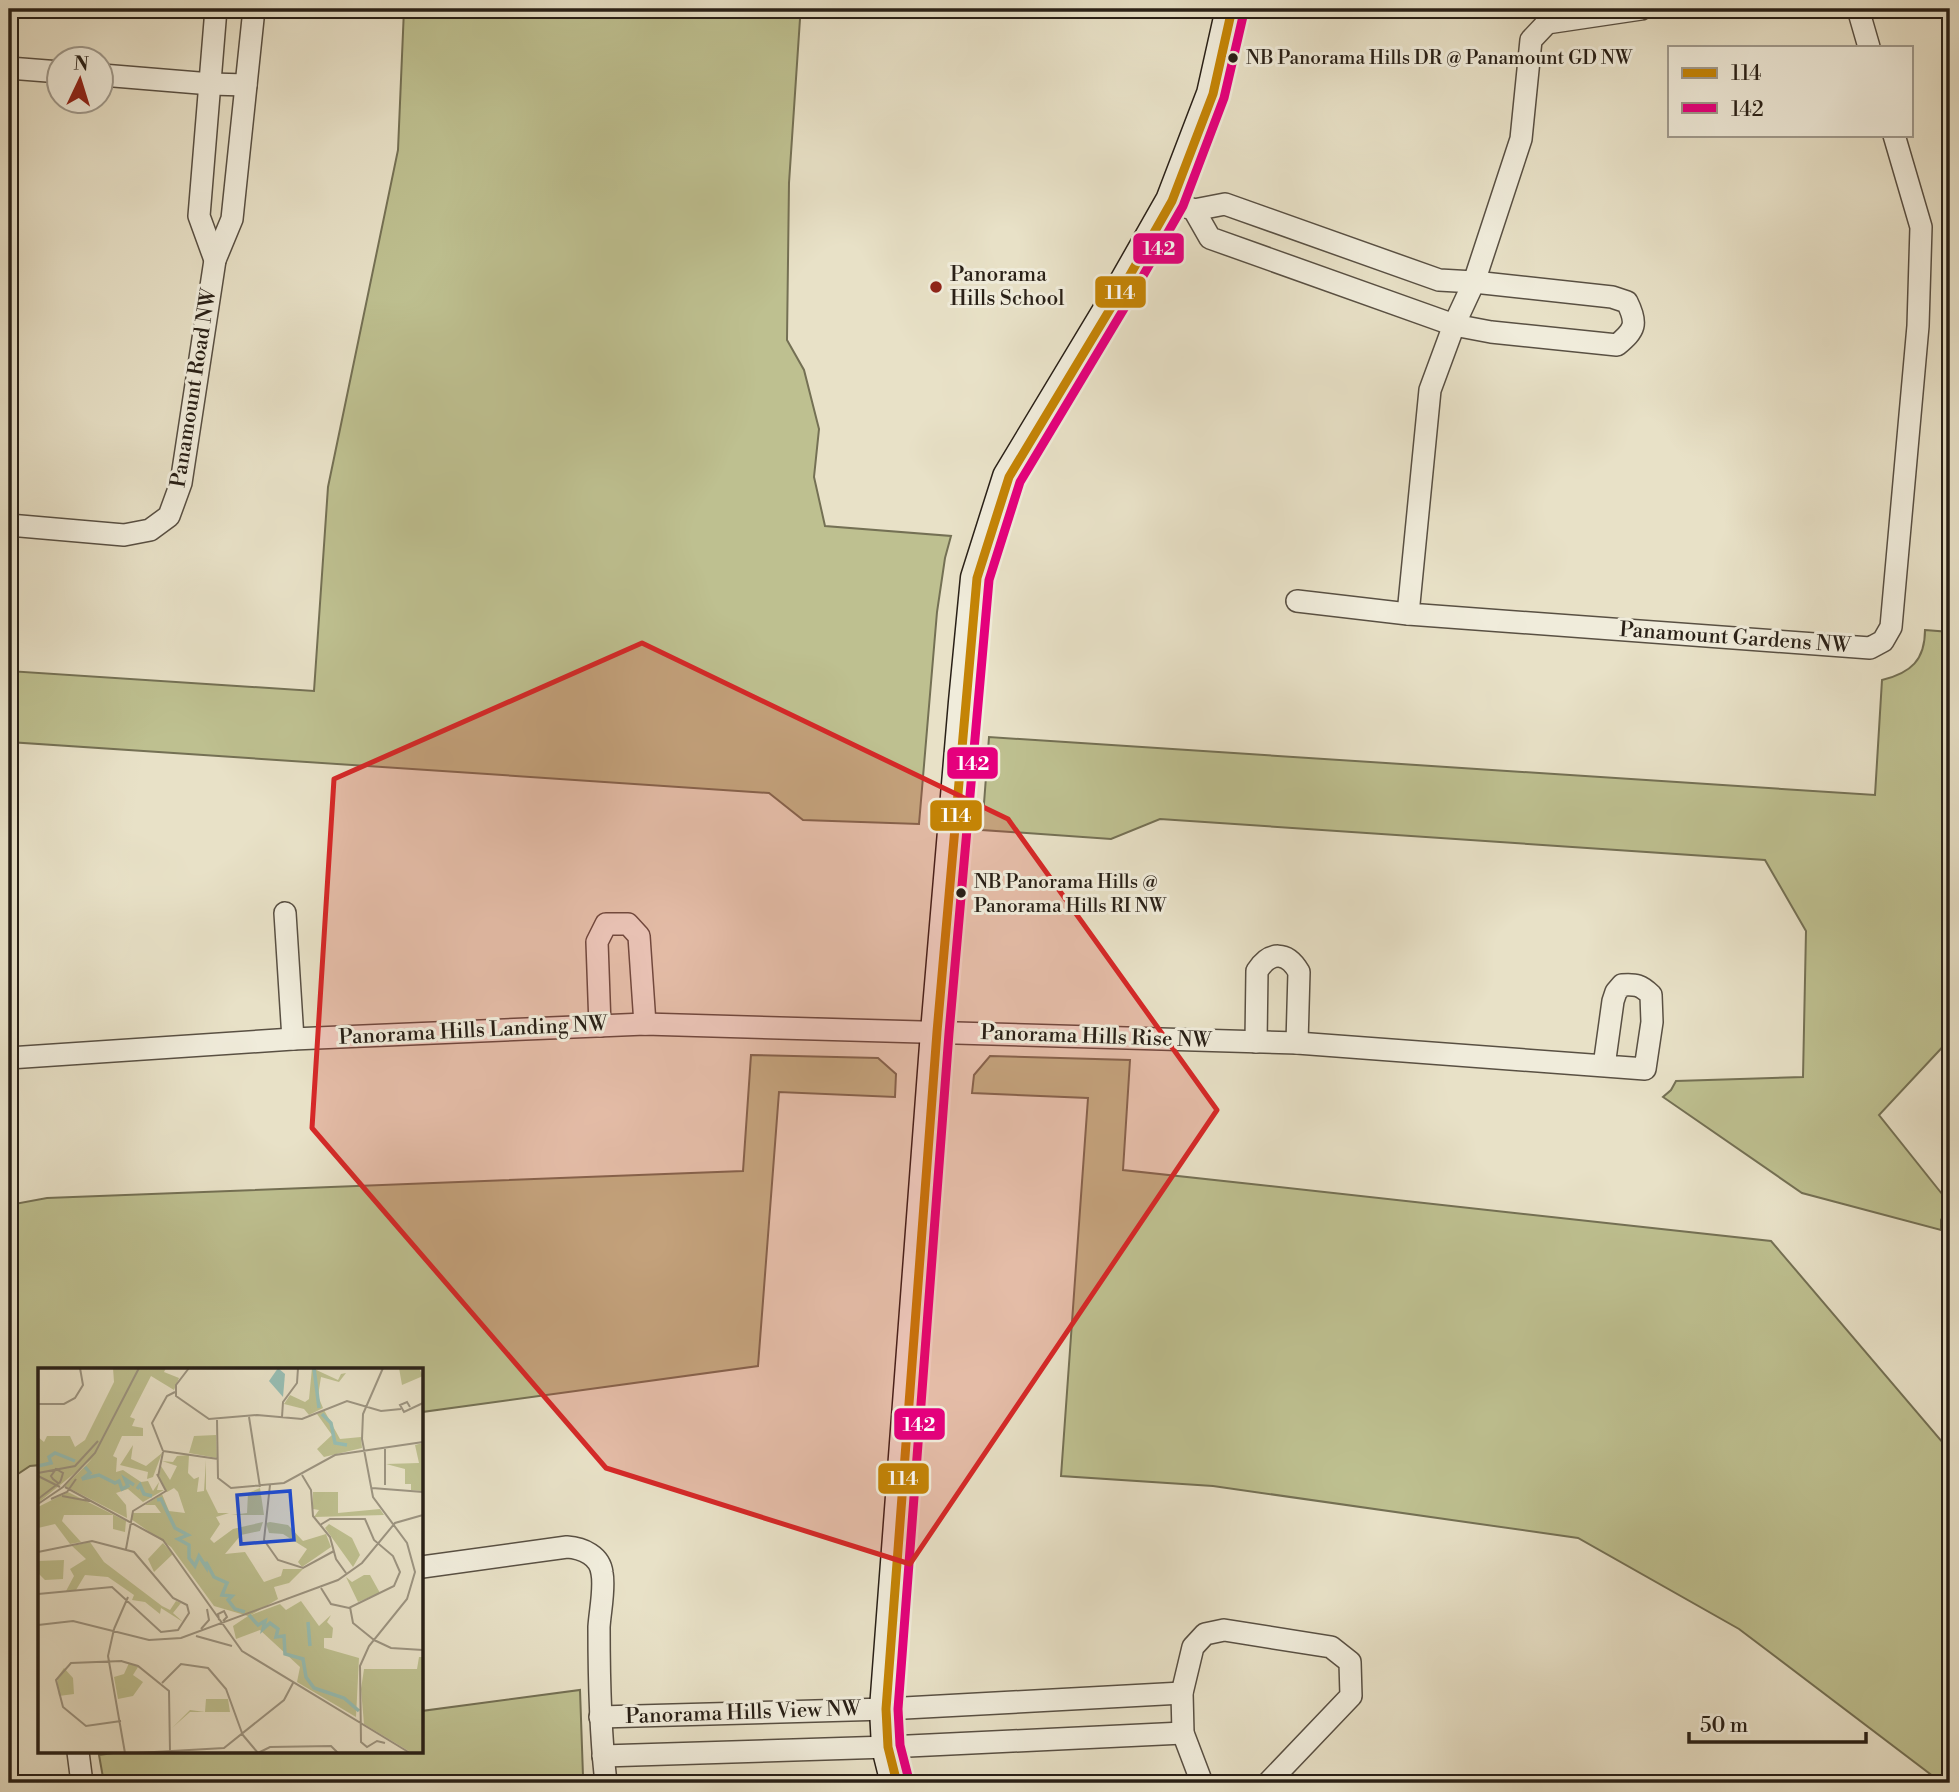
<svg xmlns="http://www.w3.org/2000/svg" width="1959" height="1792" font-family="'Libre Bodoni',serif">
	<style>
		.green { fill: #bec090; stroke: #747054; stroke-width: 2 }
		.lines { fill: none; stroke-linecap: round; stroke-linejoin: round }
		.street-casing { stroke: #595043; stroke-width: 24 }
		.secondary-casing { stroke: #292017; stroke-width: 35 }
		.street { stroke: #f0ecdb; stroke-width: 21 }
		.secondary { stroke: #f0ecdb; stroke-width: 32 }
		.bus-1-casing { stroke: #f0ecdb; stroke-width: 14 }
		.bus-2-casing { stroke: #f0ecdb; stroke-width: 14 }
		.bus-1 { stroke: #c48406; stroke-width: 9 }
		.bus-2 { stroke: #e5007d; stroke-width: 9 }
		.marked { fill: #d62828; fill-opacity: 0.2; stroke: #d62828; stroke-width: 5; stroke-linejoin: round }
		.bus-dot { fill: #292017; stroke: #f0ecdb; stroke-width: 2.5 }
		.poi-dot { fill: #8f2418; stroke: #f0ecdb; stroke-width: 2.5 }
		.labels { text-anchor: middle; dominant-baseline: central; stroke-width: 6; stroke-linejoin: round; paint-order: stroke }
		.bus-label { font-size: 19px; fill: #292017; stroke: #f0ecdb; text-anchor: start }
		.poi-label { font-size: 21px; fill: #292017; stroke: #f0ecdb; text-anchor: start }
		.street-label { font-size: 21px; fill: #292017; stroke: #f0ecdb }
		.inset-river { fill: none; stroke: #97beb4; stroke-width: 3.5 }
		.inset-road { fill: none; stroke: #9c9481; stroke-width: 2 }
		.view { fill: #1d4ed8; fill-opacity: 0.15; stroke: #1d4ed8; stroke-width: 3.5 }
		.inset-edge { fill: none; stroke: #292017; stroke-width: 3.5 }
		.line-badge { stroke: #f0ecdb; stroke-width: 2.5 }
		.badge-label { font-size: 19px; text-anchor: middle; font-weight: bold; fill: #fff }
	</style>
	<rect width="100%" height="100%" fill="#e8e1c7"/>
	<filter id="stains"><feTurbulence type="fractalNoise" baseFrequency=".00286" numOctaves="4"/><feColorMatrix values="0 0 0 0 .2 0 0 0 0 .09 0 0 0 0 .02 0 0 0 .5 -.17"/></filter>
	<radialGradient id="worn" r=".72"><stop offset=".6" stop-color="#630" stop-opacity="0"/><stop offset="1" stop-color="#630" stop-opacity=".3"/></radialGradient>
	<g class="green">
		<polygon points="404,9 803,9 800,19 789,183 787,340 804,370 819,429 814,477 825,526 951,536 945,558 937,612 919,824 803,820 769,793 9,742 9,671 314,691 328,487 398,150"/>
		<path d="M 1925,630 L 1950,632 L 1950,1039 L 1879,1115 L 1950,1204 L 1941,1220 L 1941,1230 L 1802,1193 L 1663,1097 L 1671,1090 L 1676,1081 L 1803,1077 L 1806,931 L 1765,860 L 1160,819 L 1111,839 L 982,830 L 989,737 L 1875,795 L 1882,680 C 1911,673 1925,660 1925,630 Z"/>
		<polygon points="751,1055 878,1058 896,1074 895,1097 779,1092 758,1366 422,1412 422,1370 40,1370 40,1465 30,1466 9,1480 9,1205 47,1198 743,1171"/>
		<polygon points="990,1056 1130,1060 1123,1170 1771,1241 1950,1451 1950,1783 1942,1783 1739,1629 1578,1538 1213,1486 1061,1476 1088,1098 972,1093 974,1075"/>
		<polygon points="580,1690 583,1776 552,1783 104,1783 99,1755 120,1752 422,1752 422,1711"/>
	</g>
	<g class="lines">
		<defs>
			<g id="street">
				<polyline points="1641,9 1547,23 1531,40 1521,139 1474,282 1454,325 1430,390 1408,614 1870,648 1883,641 1891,627 1918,326 1921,227 1894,135"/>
				<polyline points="1858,9 1869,47"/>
				<polyline points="9,68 60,72"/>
				<polyline points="102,75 211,84 246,85"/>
				<path d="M 1172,201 L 1194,210 L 1225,204 L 1439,280 L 1474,282 L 1612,297 L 1627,302 C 1638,324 1635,330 1617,345 L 1491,332 L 1454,325 L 1210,238 L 1194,210"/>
				<polyline points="215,260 199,216 216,9"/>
				<polyline points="9,525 124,535 150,530 169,516 181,483 215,260 232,219 254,9"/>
				<polyline points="1297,601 1408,614"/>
				<polyline points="285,913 293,1039"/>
				<polyline points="600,1026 597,942 606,924 628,924 639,936 645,1024"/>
				<path d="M 1256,1042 L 1257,971 C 1270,951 1287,951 1299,972 L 1297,1043"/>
				<path d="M 9,1058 L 293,1039 L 645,1024 L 1297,1043 L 1645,1069 L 1652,1022 L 1651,995 C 1641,985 1636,984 1622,985 L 1616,992 L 1613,1001 L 1604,1066"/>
				<path d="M 422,1567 L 567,1547 C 583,1548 600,1556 602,1573 C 605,1588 600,1611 599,1627 C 599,1680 600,1731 606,1783"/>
				<polyline points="600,1717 886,1709 1182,1693"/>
				<polyline points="78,1752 82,1783"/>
				<polyline points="603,1756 888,1747 1183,1733"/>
				<polyline points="1202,1783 1183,1733 1182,1693 1193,1647 1205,1634 1224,1630 1331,1647 1350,1662 1351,1696 1268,1783"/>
			</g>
			<polyline id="secondary" points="897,1783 888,1747 886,1709 937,1032 965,702 977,578 1009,477 1118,296 1172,201 1213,94 1232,9"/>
		</defs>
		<use href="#street" class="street-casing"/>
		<use href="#secondary" class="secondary-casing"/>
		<use href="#street" class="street"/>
		<use href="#secondary" class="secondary"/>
		<defs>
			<polyline id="bus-1" points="897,1783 888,1747 886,1709 937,1032 977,578 1009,477 1118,296 1172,201 1213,94 1232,9"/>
			<polyline id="bus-2" points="909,1780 900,1745 898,1709 949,1033 989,580 1020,482 1128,302 1183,206 1224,98 1244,12"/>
		</defs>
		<use href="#bus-1" class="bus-1-casing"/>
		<use href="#bus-2" class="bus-2-casing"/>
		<use href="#bus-1" class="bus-1"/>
		<use href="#bus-2" class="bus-2"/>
	</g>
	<path class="marked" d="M 642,643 L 1008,819 L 1217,1110 L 910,1564 L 606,1468 L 312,1128 L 334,779 Z"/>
	<g class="bus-dot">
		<circle cx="1233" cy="58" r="6"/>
		<circle cx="961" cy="893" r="6"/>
	</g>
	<circle class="poi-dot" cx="936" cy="287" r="7"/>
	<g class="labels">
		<g class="bus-label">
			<text x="1246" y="58">NB Panorama Hills DR @ Panamount GD NW</text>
			<text x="974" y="882">NB Panorama Hills @<tspan x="974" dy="24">Panorama Hills RI NW</tspan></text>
		</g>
		<g class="poi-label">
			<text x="950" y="275">Panorama<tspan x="950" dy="24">Hills School</tspan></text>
		</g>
		<g class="street-label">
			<text transform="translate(194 388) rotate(-81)">Panamount Road NW</text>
			<text transform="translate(1735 638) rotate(4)">Panamount Gardens NW</text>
			<text transform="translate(473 1031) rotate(-3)">Panorama Hills Landing NW</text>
			<text transform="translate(1096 1037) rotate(2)">Panorama Hills Rise NW</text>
			<text transform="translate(743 1713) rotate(-2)">Panorama Hills View NW</text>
		</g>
	</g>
	<g transform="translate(38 1368)">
		<rect width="385" height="385" fill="#e8e1c7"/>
		<path d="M 75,0 L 128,0 L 126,4 L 141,10 L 136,22 L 113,8 L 92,49 L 97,51 L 94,58 L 105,60 L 105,68 L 84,68 L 75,88 L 79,90 L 78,104 L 85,102 L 103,114 L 110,113 L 115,123 L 121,114 L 119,122 L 126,122 L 105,134 L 90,121 L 78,125 L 88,137 L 89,150 L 27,118 L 54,91 L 0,135 L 0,69 L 6,74 L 9,68 L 32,68 L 37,79 L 47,72 L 76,14 ZM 274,0 L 300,12 L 303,6 L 308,5 L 301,14 L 283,9 L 280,28 L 285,40 L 271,47 L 266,41 L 246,36 L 252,27 L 267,34 L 271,31 ZM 361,0 L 381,0 L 385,8 L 364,17 ZM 286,42 L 302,71 L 323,69 L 324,80 L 286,89 L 279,81 L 294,67 L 279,46 ZM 178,67 L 179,90 L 151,85 L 156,68 ZM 385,75 L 385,123 L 373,122 L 373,116 L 367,116 L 367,101 L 348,96 L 381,95 L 377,77 ZM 95,77 L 93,91 L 108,98 L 124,85 L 115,109 L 109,111 L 110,104 L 82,97 ZM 151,87 L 150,105 L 156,111 L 161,109 L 159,124 L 166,123 L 168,92 L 168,121 L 180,145 L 191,145 L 178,149 L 182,156 L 172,171 L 176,175 L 195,161 L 225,154 L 222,163 L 203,167 L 187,186 L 207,184 L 226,214 L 243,208 L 245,201 L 265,201 L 251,215 L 236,219 L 240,231 L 213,247 L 242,236 L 248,242 L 263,233 L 281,258 L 293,247 L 289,254 L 295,260 L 294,270 L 286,270 L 286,280 L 321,290 L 318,349 L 259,314 L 262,299 L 222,262 L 198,271 L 195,258 L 210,248 L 176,238 L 133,179 L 93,151 L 94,145 L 123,145 L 117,137 L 107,137 L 124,126 L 131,143 L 147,145 L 140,124 L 136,120 L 129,124 L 121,109 L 123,98 L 132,112 L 139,98 L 124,93 L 135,94 L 139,88 ZM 222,120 L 226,147 L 193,147 L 209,145 L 210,125 ZM 30,124 L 88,153 L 87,164 L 75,161 L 75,147 L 26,147 L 24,153 L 43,174 L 32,176 L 17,156 L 0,160 L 0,139 ZM 275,124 L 300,124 L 300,145 L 342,141 L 346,147 L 276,149 L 281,142 L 275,141 ZM 232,154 L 250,157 L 265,173 L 288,166 L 293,179 L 264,199 L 260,194 L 269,181 L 245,166 L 231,165 L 228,155 ZM 291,156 L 314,170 L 322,187 L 315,199 L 287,160 ZM 52,174 L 66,194 L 124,238 L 132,242 L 138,233 L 143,235 L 135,245 L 145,254 L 123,240 L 122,246 L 107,234 L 94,232 L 96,227 L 70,209 L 47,207 L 38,222 L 28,223 L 36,208 L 32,201 L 48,191 L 34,178 ZM 125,175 L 135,186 L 116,204 L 110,191 ZM 26,192 L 25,211 L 7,212 L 0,205 L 0,193 ZM 326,207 L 332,207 L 342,225 L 320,234 L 308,209 L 314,214 ZM 381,289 L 385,289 L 385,385 L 374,385 L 326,356 L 323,321 L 326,301 L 379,301 ZM 91,295 L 100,299 L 95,307 L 105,314 L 95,328 L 80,331 L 76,309 L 86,306 ZM 26,300 L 35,310 L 36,326 L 21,328 L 19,310 ZM 168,331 L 190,331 L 192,344 L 152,344 L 134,360 L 152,342 L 167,344 Z" fill="#bec090"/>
		<path d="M 240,0 L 247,6 L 245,29 L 231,13 Z" fill="#97beb4"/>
		<path class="inset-river" d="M 276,0 L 281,40M 284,46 L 293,55 L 297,75 L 309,77M 0,98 L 13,95 L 11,89 L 17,85 L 37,93M 47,99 L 52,105 L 44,111 L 61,107 L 77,115 L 81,113 L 84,121 L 90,118 L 87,111 L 96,117M 99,121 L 102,117 L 106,126 L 114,128M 119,132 L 123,131 L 137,160 L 150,167 L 140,171 L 151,177 L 151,190 L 157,198 L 161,188 L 168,199 L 168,194 L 176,209 L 189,215 L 184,227 L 194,228 L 190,232 L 197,241 L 207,244M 211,247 L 220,257 L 227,253 L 225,261 L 232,255 L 240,261 L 238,269 L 246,268 L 247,286 L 265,291 L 268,309 L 276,320 L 306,330 L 321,343M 270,254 L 272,278"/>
		<path class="inset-road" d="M 151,0 L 138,17 L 138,28 L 171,51 L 219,47 L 264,51 L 309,33 L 343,43 L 363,41M 345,0 L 325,46 L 324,71 L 335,129 L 369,175 L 377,204 L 369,231 L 331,278 L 322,298 L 323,374 L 329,379 L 339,373 L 347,375M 0,36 L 26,36 L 37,30 L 45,17 L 42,0M 372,39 L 369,34 L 362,37 L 366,44 L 385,35M 211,49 L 222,119M 244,49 L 245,34 L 259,15 L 260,0M 179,52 L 180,110 L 193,120 L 246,115 L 297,87 L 385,74M 347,79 L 347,117M 125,83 L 114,55 L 129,28 L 137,24M 125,83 L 180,91M 0,105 L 37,98 L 60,73M 264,107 L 273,122 L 275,148 L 292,169 L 298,191 L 308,205M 0,108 L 22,119M 120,109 L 125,84M 232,117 L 226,172 L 240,192 L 265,200 L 296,183M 27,119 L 125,172 L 204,283 L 372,385M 334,120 L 385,124M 24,128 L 51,133M 0,131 L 17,118 L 22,114 L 23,112 L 25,105 L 18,101 L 13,108 L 15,111 L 20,115 L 21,116M 13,131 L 29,124 L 38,111M 0,136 L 25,119 L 57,85 L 101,0M 282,157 L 292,151 L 327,151 L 336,172 L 355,188 L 362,204 L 356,218 L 311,240 L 293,236 L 283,220M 88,181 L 95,143 L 128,123 L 119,106M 0,184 L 54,173 L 96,184 L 135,230 L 149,237 L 151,245 L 140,262 L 123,264 L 74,219 L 0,226M 312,239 L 315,255 L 336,272M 181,252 L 180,246 L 186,243 L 189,249 L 185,253M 0,257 L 35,253 L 111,272 L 143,270 L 300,212 L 324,195 L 357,155 L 385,147M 76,261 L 90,229M 76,261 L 70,288 L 87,385M 163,261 L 171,252 L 169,241M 158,268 L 194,278M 336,272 L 353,280 L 385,282M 83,293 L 100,298 L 131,323 L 132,383M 124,315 L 143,296 L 170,300 L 188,321 L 204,365M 83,353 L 48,358 L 25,339 L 18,312 L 33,295 L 84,293M 204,366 L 220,385M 99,385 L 186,380 L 246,332 L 255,315M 220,385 L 232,379 L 293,378 L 300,385"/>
		<path class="view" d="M 252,123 L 256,172 L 203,176 L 199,127 Z"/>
		<rect width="385" height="385" class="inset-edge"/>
	</g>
	<g class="line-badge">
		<rect x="1132" y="232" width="53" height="33" rx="7" fill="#e5007d"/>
		<rect x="1094" y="275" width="53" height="34" rx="7" fill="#c48406"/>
		<rect x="946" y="746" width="53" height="34" rx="7" fill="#e5007d"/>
		<rect x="929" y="799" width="54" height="33" rx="7" fill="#c48406"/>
		<rect x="893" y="1407" width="53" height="34" rx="7" fill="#e5007d"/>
		<rect x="877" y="1462" width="53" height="33" rx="7" fill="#c48406"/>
	</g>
	<g class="badge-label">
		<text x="1159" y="255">142</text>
		<text x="1120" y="299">114</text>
		<text x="973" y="770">142</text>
		<text x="956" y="822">114</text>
		<text x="919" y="1431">142</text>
		<text x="903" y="1485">114</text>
	</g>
	<rect width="1959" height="1792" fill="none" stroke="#e8e1c7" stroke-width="35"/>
	<rect x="10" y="10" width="1938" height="1771" fill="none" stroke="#292017" stroke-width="3.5"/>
	<rect x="18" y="18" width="1924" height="1757" fill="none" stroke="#292017" stroke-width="2"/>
	<rect x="1668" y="46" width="245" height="91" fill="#f0ecdb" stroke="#a09a8d" stroke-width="2"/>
	<rect x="1682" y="68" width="35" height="10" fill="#c48406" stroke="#a09a8d" stroke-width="2"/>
	<text x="1731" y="80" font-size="21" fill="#292017">114</text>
	<rect x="1682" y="103" width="35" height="10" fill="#e5007d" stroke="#a09a8d" stroke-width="2"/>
	<text x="1731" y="116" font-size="21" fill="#292017">142</text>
	<g transform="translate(80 80) rotate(4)"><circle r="33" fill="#f0ecdb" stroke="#a09a8d" stroke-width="2"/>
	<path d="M0-5L12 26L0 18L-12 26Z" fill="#8f2418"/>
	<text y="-10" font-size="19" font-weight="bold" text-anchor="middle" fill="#292017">N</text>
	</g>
	<path d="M1689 1732v10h177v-10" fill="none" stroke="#292017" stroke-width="3.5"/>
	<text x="1700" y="1732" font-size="21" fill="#292017" stroke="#f0ecdb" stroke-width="5" paint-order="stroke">50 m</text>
	<rect width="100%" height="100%" filter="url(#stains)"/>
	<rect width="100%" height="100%" fill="url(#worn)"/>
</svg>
